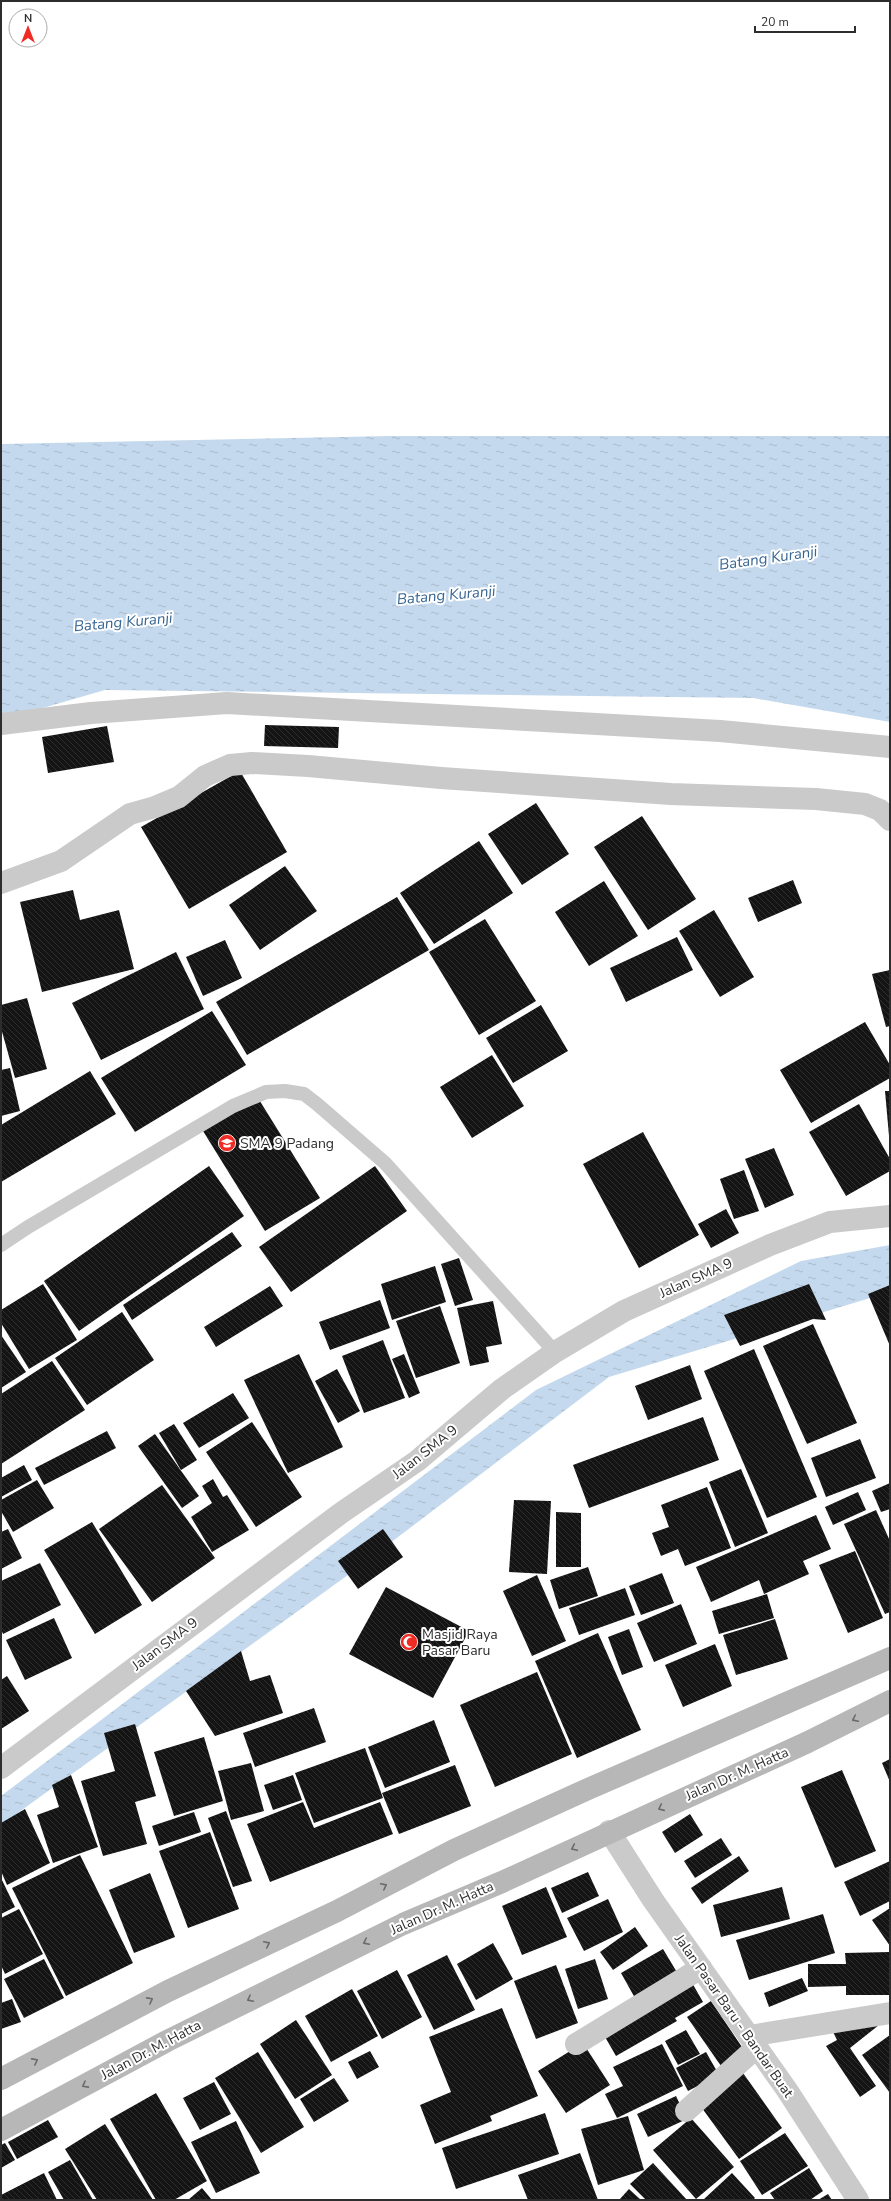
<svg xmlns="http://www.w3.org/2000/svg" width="891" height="2201" font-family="'Nunito Sans',sans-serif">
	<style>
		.water { fill: url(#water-ripples) }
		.building { fill: url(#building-back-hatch) }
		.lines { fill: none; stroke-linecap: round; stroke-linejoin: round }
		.service { stroke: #cacaca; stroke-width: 14 }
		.minor { stroke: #cacaca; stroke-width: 22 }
		.tertiary { stroke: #cacaca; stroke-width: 22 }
		.secondary { stroke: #b7b7b7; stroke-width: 22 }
		.oneway { stroke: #6b6b6b }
		.labels { text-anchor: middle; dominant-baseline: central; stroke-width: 4; stroke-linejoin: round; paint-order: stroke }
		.poi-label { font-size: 14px; fill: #2d2d2d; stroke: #fff; text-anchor: start }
		.street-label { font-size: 14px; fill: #2d2d2d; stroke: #fff }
		.water-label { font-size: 15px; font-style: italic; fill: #366694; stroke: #fff }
	</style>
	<defs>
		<pattern id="water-ripples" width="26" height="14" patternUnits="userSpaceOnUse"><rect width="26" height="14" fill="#c4d9ed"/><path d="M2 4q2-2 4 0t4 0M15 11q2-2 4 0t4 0" fill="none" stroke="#a9bbcc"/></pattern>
		<pattern id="building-back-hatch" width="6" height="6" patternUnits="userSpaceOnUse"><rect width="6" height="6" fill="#141414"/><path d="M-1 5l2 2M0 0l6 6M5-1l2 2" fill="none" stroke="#2e2e2e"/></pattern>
	</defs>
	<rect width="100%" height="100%" fill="#fff"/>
	<g class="water">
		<polygon points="390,436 890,436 890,722 753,698 105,690 1,720 1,444"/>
		<polygon points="890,1245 890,1292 609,1377 348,1575 1,1825 1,1796 536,1390 801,1261"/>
	</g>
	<g class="building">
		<polygon points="265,725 339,727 338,748 264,746"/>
		<polygon points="107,726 114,762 48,773 42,737"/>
		<polygon points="240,771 287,852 189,909 141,827"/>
		<polygon points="536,803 569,854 522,885 488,834"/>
		<polygon points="642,816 696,899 648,930 594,847"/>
		<polygon points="479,841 513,893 434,944 400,893"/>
		<polygon points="285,866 317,911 260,950 229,905"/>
		<polygon points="793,880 802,903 758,922 748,898"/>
		<polygon points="604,881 638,936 589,966 555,912"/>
		<polygon points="73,890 80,920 119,910 134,969 42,992 20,902"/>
		<polygon points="397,897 429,950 247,1055 216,1002"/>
		<polygon points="714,910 754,977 720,997 679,931"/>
		<polygon points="485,919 536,1001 479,1035 429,952"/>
		<polygon points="677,937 693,970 626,1002 610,968"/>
		<polygon points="225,940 242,978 203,996 186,957"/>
		<polygon points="176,952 204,1009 101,1060 72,1003"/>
		<polygon points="890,970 890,1026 886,1027 872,974"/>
		<polygon points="27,998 47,1069 15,1078 1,1028 1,1005"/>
		<polygon points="541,1005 568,1051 513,1083 486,1038"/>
		<polygon points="212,1011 246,1065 135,1132 101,1078"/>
		<polygon points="865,1022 890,1065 890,1078 811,1123 780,1070"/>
		<polygon points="492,1055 524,1106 472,1138 440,1087"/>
		<polygon points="10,1068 20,1111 1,1116 1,1070"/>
		<polygon points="90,1071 116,1114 1,1182 1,1125"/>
		<polygon points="885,1091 890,1091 890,1136 889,1136"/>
		<polygon points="258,1098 320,1198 265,1231 203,1131"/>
		<polygon points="859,1104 890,1159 890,1171 846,1196 809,1132"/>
		<polygon points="643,1132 699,1235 639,1268 583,1164"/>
		<polygon points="774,1148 794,1195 765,1208 745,1159"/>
		<polygon points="209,1166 244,1216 79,1331 44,1281"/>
		<polygon points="375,1166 407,1211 291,1292 259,1247"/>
		<polygon points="744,1170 759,1211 734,1219 720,1179"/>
		<polygon points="726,1209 739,1233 711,1248 698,1224"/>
		<polygon points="232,1232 242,1246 132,1320 123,1305"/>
		<polygon points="459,1258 473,1300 455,1306 441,1264"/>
		<polygon points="435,1266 446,1302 392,1320 381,1284"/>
		<polygon points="43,1284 77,1340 29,1369 1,1323 1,1310"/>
		<polygon points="809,1284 826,1320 813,1319 740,1346 724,1315"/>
		<polygon points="890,1285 890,1346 868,1294"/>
		<polygon points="270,1286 283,1306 216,1347 204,1327"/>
		<polygon points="380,1300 390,1328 330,1350 319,1322"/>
		<polygon points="493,1301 502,1344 486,1347 489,1362 470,1366 457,1308"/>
		<polygon points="440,1306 460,1363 416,1378 396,1321"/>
		<polygon points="122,1312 154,1360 87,1405 55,1358"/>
		<polygon points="813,1324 857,1423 807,1444 763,1346"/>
		<polygon points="1,1335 26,1372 1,1388"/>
		<polygon points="383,1340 405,1398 364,1413 342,1356"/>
		<polygon points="754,1349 817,1497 767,1518 704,1371"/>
		<polygon points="299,1354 343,1447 288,1473 244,1380"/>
		<polygon points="404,1354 420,1393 409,1398 392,1359"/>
		<polygon points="52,1361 85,1410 1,1464 1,1394"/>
		<polygon points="690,1365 702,1399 648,1420 635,1386"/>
		<polygon points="337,1369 360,1411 338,1423 315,1381"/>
		<polygon points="233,1393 249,1418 199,1448 183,1423"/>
		<polygon points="703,1417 719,1460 589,1508 573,1465"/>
		<polygon points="252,1422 302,1497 256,1527 206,1452"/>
		<polygon points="174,1424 197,1460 181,1470 159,1433"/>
		<polygon points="107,1431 116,1448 44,1485 35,1468"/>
		<polygon points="155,1434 199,1496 182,1508 138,1446"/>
		<polygon points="860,1439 876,1478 826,1497 811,1458"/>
		<polygon points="24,1465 32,1480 1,1497 1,1478"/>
		<polygon points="741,1469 768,1533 735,1547 709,1482"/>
		<polygon points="213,1479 223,1497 227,1495 249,1530 212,1552 191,1517 212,1503 202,1486"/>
		<polygon points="37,1480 54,1508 13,1532 1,1511 1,1500"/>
		<polygon points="890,1483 890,1509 881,1512 872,1491"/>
		<polygon points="162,1485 215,1558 152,1602 99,1529"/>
		<polygon points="707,1487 731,1548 685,1566 678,1549 661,1556 652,1533 669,1527 661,1505"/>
		<polygon points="858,1492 866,1510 833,1525 825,1507"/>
		<polygon points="514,1500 551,1501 547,1574 509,1572"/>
		<polygon points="876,1510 890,1541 890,1612 885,1614 844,1524"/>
		<polygon points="556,1512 581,1513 581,1567 556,1567"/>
		<polygon points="816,1515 831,1549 803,1561 809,1574 764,1594 759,1580 711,1602 696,1567"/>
		<polygon points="92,1522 142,1605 95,1634 44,1550"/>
		<polygon points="8,1529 22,1558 1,1569 1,1532"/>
		<polygon points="383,1529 403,1557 358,1589 338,1561"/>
		<polygon points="855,1551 883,1618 848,1633 819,1565"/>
		<polygon points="40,1563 61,1605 3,1634 1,1629 1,1581"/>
		<polygon points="588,1567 598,1596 559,1609 550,1580"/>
		<polygon points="662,1573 674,1603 641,1615 629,1586"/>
		<polygon points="537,1575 566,1641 532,1656 503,1591"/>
		<polygon points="386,1587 469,1631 433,1698 349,1654"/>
		<polygon points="625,1588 635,1615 579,1635 569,1608"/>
		<polygon points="767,1594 774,1618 719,1634 712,1611"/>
		<polygon points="681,1604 697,1644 654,1662 637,1623"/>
		<polygon points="54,1618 72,1658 25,1680 6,1640"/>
		<polygon points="775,1619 788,1659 736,1675 723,1635"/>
		<polygon points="629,1629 643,1667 622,1675 608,1637"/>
		<polygon points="598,1633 641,1730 577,1758 535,1661"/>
		<polygon points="715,1644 732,1686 683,1707 665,1665"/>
		<polygon points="241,1651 250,1681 270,1675 283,1713 215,1736 186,1691"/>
		<polygon points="537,1672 572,1754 495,1787 460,1705"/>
		<polygon points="7,1676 29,1711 1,1729 1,1680"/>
		<polygon points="314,1708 326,1742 255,1767 243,1733"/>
		<polygon points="434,1720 450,1762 385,1788 368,1747"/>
		<polygon points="135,1724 156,1796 135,1802 147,1844 103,1856 81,1781 115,1771 104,1733"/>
		<polygon points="204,1737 223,1801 174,1816 154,1752"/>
		<polygon points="365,1748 383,1798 314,1823 295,1773"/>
		<polygon points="890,1759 890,1782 882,1763"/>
		<polygon points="251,1763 264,1811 231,1820 218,1771"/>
		<polygon points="455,1765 471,1806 399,1834 382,1793"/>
		<polygon points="842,1770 876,1851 835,1868 801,1787"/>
		<polygon points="71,1775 98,1847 53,1863 37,1815 59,1807 52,1785"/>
		<polygon points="293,1775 302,1800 273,1810 264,1785"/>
		<polygon points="303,1802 314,1828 380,1802 393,1834 270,1882 247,1824"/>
		<polygon points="25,1809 50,1863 7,1885 1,1871 1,1823"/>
		<polygon points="226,1811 252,1881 233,1887 208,1818"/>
		<polygon points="194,1812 201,1832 159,1846 152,1826"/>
		<polygon points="690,1814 703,1835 675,1853 662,1832"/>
		<polygon points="210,1832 239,1909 188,1928 159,1851"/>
		<polygon points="721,1838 732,1855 695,1878 684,1861"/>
		<polygon points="80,1855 133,1963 66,1996 12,1888"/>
		<polygon points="739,1856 749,1871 702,1904 691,1888"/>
		<polygon points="890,1861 890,1901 860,1916 844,1882"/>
		<polygon points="588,1872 599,1896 562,1913 551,1888"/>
		<polygon points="150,1873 175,1937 134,1953 109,1890"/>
		<polygon points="1,1878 15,1907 1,1914"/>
		<polygon points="546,1887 567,1937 522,1955 502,1906"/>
		<polygon points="782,1887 790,1919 721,1937 713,1905"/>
		<polygon points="608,1899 623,1932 584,1951 567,1918"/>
		<polygon points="890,1908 890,1946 872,1920"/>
		<polygon points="19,1909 43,1954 5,1974 1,1965 1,1918"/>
		<polygon points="823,1914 835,1953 749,1980 736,1940"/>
		<polygon points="635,1927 648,1946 613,1970 600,1952"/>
		<polygon points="493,1943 513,1979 476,2000 457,1964"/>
		<polygon points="663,1949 678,1974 635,1998 621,1973"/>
		<polygon points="890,1952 890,1995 846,1995 846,1986 808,1987 808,1964 846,1964 845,1953"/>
		<polygon points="447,1955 475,2010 434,2030 407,1975"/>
		<polygon points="44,1959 64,1998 24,2018 4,1979"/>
		<polygon points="595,1959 608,1999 578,2009 565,1969"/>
		<polygon points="556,1965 578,2023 536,2039 514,1981"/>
		<polygon points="397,1970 422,2017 382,2039 357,1991"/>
		<polygon points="802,1978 808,1991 769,2007 764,1993"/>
		<polygon points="691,1981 703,2002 675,2018 677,2021 616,2056 601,2030"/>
		<polygon points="352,1989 378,2036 331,2062 305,2016"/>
		<polygon points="12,1999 21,2022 1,2029 1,2003"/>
		<polygon points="711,2001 744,2050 721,2066 687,2017"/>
		<polygon points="502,2008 538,2096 490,2116 492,2121 435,2144 420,2105 451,2092 429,2037"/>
		<polygon points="296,2020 332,2075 295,2099 260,2044"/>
		<polygon points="879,2025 850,2048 876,2086 860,2097 826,2046 837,2040 832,2030"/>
		<polygon points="686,2030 700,2054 678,2065 665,2041"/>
		<polygon points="890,2035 890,2093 862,2055"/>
		<polygon points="583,2043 610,2085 566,2113 538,2071"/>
		<polygon points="662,2044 683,2086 617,2118 605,2094 623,2086 613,2067"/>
		<polygon points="370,2051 379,2067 357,2079 348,2062"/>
		<polygon points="258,2052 304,2127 261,2153 215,2078"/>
		<polygon points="706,2052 719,2075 688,2091 676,2068"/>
		<polygon points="743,2073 782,2128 739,2159 699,2104"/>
		<polygon points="334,2078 349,2101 314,2122 300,2099"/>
		<polygon points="214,2082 231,2114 200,2130 183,2098"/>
		<polygon points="156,2093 207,2181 174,2200 156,2200 110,2119"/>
		<polygon points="676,2096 687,2119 648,2137 637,2114"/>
		<polygon points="545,2113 559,2154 456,2189 442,2148"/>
		<polygon points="628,2116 644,2170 598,2185 581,2129"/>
		<polygon points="691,2118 734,2167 696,2199 653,2150"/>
		<polygon points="48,2120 58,2137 17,2159 8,2142"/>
		<polygon points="236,2121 260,2173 216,2193 191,2142"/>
		<polygon points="105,2124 153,2200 97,2200 65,2149"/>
		<polygon points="785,2133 808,2166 762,2195 740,2161"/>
		<polygon points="5,2143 15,2160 1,2168 1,2145"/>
		<polygon points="580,2153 598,2200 528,2200 518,2175"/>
		<polygon points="70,2160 93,2200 64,2200 48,2172"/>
		<polygon points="653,2163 687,2200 646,2200 630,2184"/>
		<polygon points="809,2168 823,2191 810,2200 775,2200 770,2193"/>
		<polygon points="44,2173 57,2200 1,2200 1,2195"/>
		<polygon points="732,2173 755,2198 753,2200 703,2200"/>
		<polygon points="202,2188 212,2200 188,2200"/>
		<polygon points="629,2189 641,2200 619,2200"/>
		<polygon points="828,2194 832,2200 818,2200"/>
	</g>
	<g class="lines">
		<polyline class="service" points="1,1245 28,1227 233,1106 266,1092 285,1091 304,1094 317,1104 385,1163 555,1352"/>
		<g class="minor">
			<polyline points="1,724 91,713 227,703 720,731 890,747"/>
			<polyline points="1,883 61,861 130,814 155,807 179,797 205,776 230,765 252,763 308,766 441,778 671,794 816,799 865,804 880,810 890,820"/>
			<polyline points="749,2036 890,2013"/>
			<polyline points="576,2044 701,1968"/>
			<polyline points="686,2111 757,2047"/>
		</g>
		<g class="tertiary">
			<polyline points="1,1768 341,1513 417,1461 502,1389 555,1352 624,1311 770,1245 830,1222 890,1216"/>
			<polyline points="609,1831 653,1900 787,2090 858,2200"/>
		</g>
		<g class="secondary">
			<polyline points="1,2079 168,1991 337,1911 454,1850 588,1789 890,1658"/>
			<polyline points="1,2130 167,2041 403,1924 502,1882 808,1742 890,1701"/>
		</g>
	</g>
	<defs><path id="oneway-chevron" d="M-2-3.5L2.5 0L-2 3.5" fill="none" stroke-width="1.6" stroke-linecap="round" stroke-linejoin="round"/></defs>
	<g class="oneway">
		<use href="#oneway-chevron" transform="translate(855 1719) rotate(154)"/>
		<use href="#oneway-chevron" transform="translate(661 1808) rotate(156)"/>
		<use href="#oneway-chevron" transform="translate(574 1848) rotate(155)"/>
		<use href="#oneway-chevron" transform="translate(384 1886) rotate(-27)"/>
		<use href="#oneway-chevron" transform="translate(366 1942) rotate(154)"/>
		<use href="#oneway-chevron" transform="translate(267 1944) rotate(-26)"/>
		<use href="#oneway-chevron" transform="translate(250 1999) rotate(153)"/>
		<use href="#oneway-chevron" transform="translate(150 2000) rotate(-28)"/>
		<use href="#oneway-chevron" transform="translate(35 2061) rotate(-28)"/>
		<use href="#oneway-chevron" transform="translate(85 2085) rotate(152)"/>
	</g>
	<defs>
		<symbol id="school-disc" viewBox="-11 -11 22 22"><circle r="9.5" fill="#f02b23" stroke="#fff"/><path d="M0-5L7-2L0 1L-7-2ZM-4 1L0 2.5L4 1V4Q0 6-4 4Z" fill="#fff"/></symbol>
		<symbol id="mosque-disc" viewBox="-11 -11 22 22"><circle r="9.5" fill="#f02b23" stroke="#fff"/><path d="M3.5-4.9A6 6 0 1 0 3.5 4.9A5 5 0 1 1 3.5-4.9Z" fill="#fff"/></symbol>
	</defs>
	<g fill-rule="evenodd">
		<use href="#school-disc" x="217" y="1133" width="20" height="20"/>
		<use href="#mosque-disc" x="399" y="1632" width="20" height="20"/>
	</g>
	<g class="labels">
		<g class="poi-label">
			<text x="240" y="1143">SMA 9 Padang</text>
			<text x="422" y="1634">Masjid Raya<tspan x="422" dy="16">Pasar Baru</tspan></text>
		</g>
		<g class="street-label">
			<text transform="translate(696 1278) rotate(-24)">Jalan SMA 9</text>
			<text transform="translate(425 1452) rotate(-38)">Jalan SMA 9</text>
			<text transform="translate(165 1644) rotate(-37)">Jalan SMA 9</text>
			<text transform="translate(737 1774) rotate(-24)">Jalan Dr. M. Hatta</text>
			<text transform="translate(442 1908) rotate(-24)">Jalan Dr. M. Hatta</text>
			<text transform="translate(734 2016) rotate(55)">Jalan Pasar Baru - Bandar Buat</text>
			<text transform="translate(151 2050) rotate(-28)">Jalan Dr. M. Hatta</text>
		</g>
		<g class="water-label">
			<text transform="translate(768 558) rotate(-8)">Batang Kuranji</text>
			<text transform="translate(446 595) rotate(-5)">Batang Kuranji</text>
			<text transform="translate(123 622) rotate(-5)">Batang Kuranji</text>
		</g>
	</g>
	<rect width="891" height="2201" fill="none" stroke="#2d2d2d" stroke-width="4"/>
	<g transform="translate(28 28)"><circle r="19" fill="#ffffff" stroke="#ababab"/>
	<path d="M0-3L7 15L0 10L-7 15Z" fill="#f02b23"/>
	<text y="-6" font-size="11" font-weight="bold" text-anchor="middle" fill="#2d2d2d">N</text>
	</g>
	<path d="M755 26v6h100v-6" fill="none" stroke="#2d2d2d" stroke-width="2"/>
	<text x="761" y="26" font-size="12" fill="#2d2d2d" stroke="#ffffff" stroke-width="3" paint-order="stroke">20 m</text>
</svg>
